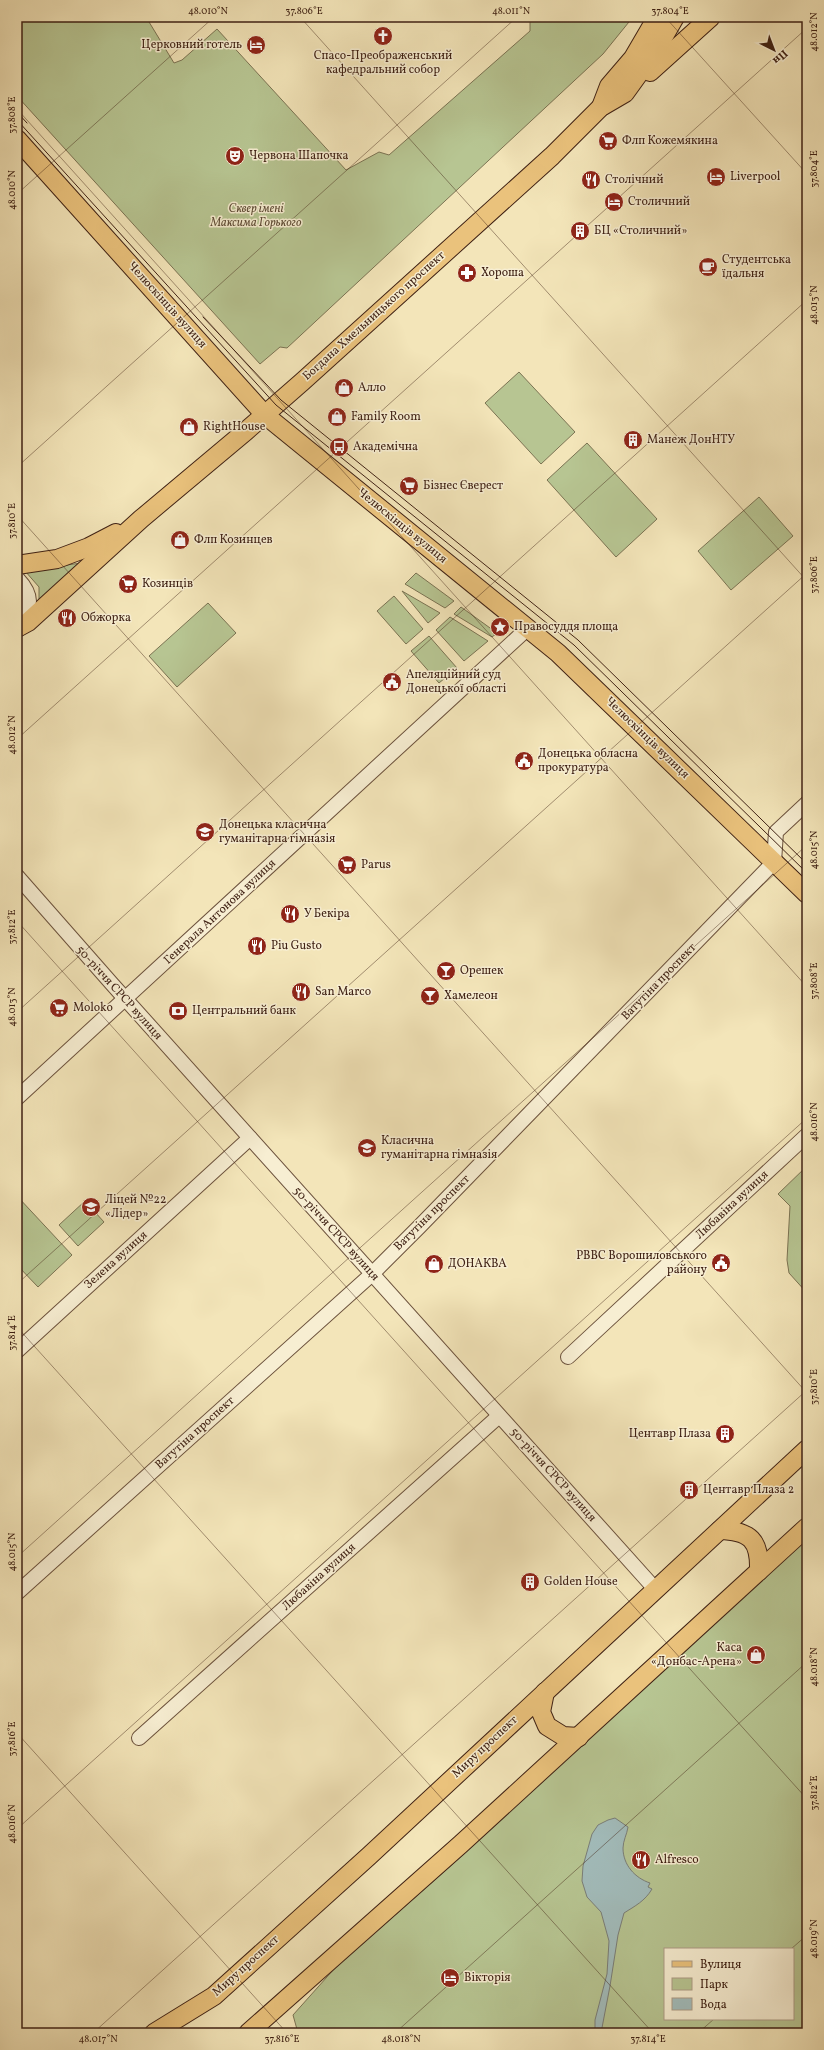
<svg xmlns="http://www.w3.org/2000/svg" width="824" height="2050" font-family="Vollkorn,serif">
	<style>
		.green { fill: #b7c592; stroke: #7b7353; fill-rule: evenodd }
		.water { fill: #a2bcbb; stroke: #7a7e78 }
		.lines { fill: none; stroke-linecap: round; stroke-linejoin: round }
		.minor-casing { stroke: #6c523d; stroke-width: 16 }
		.major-casing { stroke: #3f2114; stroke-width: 20 }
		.minor { stroke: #f7eed2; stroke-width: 14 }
		.major { stroke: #eac27c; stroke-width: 18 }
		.tram { stroke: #3f2114; stroke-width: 1 }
		.ticks { fill: none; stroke: #3f2114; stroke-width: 1; stroke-opacity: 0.45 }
		.labels { text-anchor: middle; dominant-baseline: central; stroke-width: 3; stroke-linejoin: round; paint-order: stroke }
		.poi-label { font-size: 12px; fill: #3f2114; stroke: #f7eed2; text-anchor: start }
		.park-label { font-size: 12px; font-style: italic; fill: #5d4a34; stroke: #f7eed2 }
		.street-label { font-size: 12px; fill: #3f2114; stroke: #f7eed2 }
		.neatline { fill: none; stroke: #3f2114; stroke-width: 1.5 }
		.ticks-label { font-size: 10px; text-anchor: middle; fill: #3f2114 }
	</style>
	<rect width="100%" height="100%" fill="#f3e5b9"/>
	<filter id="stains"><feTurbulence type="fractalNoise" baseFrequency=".005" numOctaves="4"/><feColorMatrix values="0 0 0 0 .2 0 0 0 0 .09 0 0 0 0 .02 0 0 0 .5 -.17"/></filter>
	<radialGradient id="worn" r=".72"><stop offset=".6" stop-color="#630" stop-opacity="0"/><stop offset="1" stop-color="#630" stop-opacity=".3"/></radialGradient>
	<g class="green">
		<polygon points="17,17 146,17 174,63 182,60 217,29 346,170 379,152 389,155 530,31 530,17 633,17 603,54 287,348 280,347 260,364 17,96"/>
		<polygon points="519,372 575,432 541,464 485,403"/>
		<polygon points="587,443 657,519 616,557 547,480"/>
		<polygon points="759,497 793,536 731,590 698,551"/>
		<polygon points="81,563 39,602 39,587 25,571"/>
		<polygon points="416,573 454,601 445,608 405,584"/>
		<polygon points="402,591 440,613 428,623"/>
		<polygon points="394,596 423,629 406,644 377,611"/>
		<polygon points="208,603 236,633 177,687 149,656"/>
		<polygon points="461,607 497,633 492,637 454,614"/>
		<polygon points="450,617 488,641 464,661 436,630"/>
		<polygon points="429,636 457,668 439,683 411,651"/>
		<polygon points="807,1166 807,1293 789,1273 787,1260 790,1206 778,1194"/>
		<polygon points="17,1196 72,1255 38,1287 17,1265"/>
		<polygon points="85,1201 104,1222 78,1246 59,1225"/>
		<path d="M 807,1539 L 807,2033 L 298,2033 L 293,2015 L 335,1968 L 456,1861 ZM 665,1949 L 793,1949 L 793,2019 L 665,2019 Z"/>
	</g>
	<path class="water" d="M 615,1818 L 628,1827 C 627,1834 623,1841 623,1848 C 623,1865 635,1878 650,1883 L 648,1887 L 652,1889 C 645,1901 635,1906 624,1913 L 618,1935 L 610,1986 L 601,2033 L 595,2033 L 595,2020 L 607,1974 L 609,1941 L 601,1912 L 587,1897 L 582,1881 L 583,1866 L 592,1834 L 598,1825 L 608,1820 Z"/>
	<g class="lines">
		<defs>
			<g id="minor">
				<path d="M 17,578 C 33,595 33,607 17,624"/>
				<polyline points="17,876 112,984 656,1590"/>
				<polyline points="17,1098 528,628"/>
				<polyline points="17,1351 250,1138"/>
				<polyline points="568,1357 807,1135"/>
				<polyline points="17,1593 372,1274 419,1227 774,862 776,832 807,803"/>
				<polyline points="139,1738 499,1416"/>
			</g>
			<g id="major">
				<polyline points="650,72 711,17"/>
				<polyline points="601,107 609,86 633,58 657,17"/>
				<polyline points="17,139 265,415 558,653 807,894"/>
				<polyline points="17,565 57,559 89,547 116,533"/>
				<polyline points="17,628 28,622 141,519 246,431 302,382 552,156 601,107 625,93 656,50 675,17"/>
				<path d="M 720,1530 C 750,1531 760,1540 759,1571"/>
				<polyline points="545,1692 541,1712 547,1726 563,1736 579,1737"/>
				<polyline points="154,2033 214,1996 369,1856 807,1449"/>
				<polyline points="248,2033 461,1844 807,1527"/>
			</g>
		</defs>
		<use href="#minor" class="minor-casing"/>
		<use href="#major" class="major-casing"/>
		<use href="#minor" class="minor"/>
		<use href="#major" class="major"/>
		<g class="tram">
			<polyline points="17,112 27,123"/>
			<polyline points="17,120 276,405 574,645 807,873"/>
			<polyline points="203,317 281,400 578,640 807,864"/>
		</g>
	</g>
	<path class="ticks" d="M 300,17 L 807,581M 665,17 L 807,174M 17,109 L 807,987M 17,194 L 214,17M 17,467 L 517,17M 17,515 L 807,1393M 17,739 L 807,28M 17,921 L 807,1799M 17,1012 L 807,300M 17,1284 L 807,573M 17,1327 L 653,2033M 17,1557 L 807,845M 17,1733 L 287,2033M 17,1829 L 807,1118M 791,1949 L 807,1935M 93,2033 L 807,1390M 395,2033 L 807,1662M 698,2033 L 714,2019"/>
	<defs>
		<symbol id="church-disc" viewBox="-11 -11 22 22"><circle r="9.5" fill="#8f2418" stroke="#f7eed2"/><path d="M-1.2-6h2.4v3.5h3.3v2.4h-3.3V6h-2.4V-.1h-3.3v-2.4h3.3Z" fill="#fff"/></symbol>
		<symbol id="hotel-disc" viewBox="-11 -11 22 22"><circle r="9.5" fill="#8f2418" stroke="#f7eed2"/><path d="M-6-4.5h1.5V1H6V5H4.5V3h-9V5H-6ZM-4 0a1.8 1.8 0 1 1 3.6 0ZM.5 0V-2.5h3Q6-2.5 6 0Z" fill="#fff"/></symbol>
		<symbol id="supermarket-disc" viewBox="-11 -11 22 22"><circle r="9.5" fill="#8f2418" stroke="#f7eed2"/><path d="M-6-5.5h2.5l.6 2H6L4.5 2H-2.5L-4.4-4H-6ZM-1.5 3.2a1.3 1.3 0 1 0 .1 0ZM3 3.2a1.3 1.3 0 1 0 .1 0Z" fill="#fff"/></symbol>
		<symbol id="theatre-disc" viewBox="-11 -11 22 22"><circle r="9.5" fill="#8f2418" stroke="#f7eed2"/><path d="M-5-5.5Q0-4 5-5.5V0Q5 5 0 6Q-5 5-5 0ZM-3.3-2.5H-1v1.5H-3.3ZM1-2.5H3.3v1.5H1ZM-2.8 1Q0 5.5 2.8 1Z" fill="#fff"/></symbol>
		<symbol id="restaurant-disc" viewBox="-11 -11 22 22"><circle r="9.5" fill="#8f2418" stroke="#f7eed2"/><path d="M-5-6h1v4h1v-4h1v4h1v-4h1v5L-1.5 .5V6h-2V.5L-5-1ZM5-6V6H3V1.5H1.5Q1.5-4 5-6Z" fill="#fff"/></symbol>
		<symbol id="building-disc" viewBox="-11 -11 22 22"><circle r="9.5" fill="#8f2418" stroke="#f7eed2"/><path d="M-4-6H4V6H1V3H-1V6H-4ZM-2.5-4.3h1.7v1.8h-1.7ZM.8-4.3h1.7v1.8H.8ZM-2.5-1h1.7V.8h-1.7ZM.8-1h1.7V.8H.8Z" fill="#fff"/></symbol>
		<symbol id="cafe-disc" viewBox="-11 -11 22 22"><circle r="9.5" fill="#8f2418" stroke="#f7eed2"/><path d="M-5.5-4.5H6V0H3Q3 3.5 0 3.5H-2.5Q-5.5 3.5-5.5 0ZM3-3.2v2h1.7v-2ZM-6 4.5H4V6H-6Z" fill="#fff"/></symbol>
		<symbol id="pharmacy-disc" viewBox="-11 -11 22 22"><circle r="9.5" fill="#8f2418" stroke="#f7eed2"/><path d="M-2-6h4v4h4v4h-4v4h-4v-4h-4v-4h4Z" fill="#fff"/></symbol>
		<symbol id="shop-disc" viewBox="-11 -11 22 22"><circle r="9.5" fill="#8f2418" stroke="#f7eed2"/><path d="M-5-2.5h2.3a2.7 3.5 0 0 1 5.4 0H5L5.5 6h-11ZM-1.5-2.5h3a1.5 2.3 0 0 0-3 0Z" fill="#fff"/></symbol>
		<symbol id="bus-disc" viewBox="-11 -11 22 22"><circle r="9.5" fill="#8f2418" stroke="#f7eed2"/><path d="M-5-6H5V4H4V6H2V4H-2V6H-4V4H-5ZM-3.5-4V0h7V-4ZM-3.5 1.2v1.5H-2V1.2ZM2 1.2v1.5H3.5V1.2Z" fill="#fff"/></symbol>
		<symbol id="sight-disc" viewBox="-11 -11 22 22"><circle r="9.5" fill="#8f2418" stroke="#f7eed2"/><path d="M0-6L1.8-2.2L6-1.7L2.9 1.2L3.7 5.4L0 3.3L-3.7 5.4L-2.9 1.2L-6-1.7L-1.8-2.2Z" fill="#fff"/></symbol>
		<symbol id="civic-disc" viewBox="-11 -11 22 22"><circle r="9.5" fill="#8f2418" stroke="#f7eed2"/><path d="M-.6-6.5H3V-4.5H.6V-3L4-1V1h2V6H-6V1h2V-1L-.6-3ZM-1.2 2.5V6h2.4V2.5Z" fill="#fff"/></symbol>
		<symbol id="school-disc" viewBox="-11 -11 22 22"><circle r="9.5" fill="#8f2418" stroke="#f7eed2"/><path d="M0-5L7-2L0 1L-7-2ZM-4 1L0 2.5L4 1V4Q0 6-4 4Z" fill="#fff"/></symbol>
		<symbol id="bar-disc" viewBox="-11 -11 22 22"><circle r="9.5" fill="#8f2418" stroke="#f7eed2"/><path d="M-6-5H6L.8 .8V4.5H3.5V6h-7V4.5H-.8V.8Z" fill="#fff"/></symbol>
		<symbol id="bank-disc" viewBox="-11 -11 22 22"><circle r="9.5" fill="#8f2418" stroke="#f7eed2"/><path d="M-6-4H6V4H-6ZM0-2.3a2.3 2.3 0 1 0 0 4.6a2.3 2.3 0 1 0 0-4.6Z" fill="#fff"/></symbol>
	</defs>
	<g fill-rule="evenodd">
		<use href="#church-disc" x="372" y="25" width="22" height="22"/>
		<use href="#hotel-disc" x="245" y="34" width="22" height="22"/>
		<use href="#supermarket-disc" x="597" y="130" width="22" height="22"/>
		<use href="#theatre-disc" x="224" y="145" width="22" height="22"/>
		<use href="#hotel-disc" x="705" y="166" width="22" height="22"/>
		<use href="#restaurant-disc" x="580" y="169" width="22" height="22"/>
		<use href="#hotel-disc" x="603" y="191" width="22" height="22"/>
		<use href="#building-disc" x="569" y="220" width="22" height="22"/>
		<use href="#cafe-disc" x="697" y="256" width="22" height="22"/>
		<use href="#pharmacy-disc" x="456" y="262" width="22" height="22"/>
		<use href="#shop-disc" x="333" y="377" width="22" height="22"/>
		<use href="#shop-disc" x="326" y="406" width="22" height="22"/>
		<use href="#shop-disc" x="178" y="416" width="22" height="22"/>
		<use href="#building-disc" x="622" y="429" width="22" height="22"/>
		<use href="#bus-disc" x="328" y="436" width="22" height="22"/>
		<use href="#supermarket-disc" x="398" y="475" width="22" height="22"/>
		<use href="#shop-disc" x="169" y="529" width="22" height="22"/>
		<use href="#supermarket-disc" x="117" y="573" width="22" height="22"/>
		<use href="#restaurant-disc" x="56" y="607" width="22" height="22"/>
		<use href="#sight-disc" x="489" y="616" width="22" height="22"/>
		<use href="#civic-disc" x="381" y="671" width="22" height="22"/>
		<use href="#civic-disc" x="513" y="750" width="22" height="22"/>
		<use href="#school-disc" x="194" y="821" width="22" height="22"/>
		<use href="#supermarket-disc" x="336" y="854" width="22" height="22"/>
		<use href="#restaurant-disc" x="279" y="903" width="22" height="22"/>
		<use href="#restaurant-disc" x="246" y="935" width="22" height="22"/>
		<use href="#bar-disc" x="435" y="960" width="22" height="22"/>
		<use href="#restaurant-disc" x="290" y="981" width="22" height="22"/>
		<use href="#bar-disc" x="419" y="985" width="22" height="22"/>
		<use href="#supermarket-disc" x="48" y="997" width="22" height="22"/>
		<use href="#bank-disc" x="167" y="1000" width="22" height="22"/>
		<use href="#school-disc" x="356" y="1137" width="22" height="22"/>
		<use href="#school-disc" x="80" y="1196" width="22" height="22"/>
		<use href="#civic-disc" x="710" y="1252" width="22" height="22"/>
		<use href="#shop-disc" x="423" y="1253" width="22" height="22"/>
		<use href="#building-disc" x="714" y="1423" width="22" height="22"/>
		<use href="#building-disc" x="678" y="1479" width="22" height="22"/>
		<use href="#building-disc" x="519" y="1571" width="22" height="22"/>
		<use href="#shop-disc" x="745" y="1644" width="22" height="22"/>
		<use href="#restaurant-disc" x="630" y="1849" width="22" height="22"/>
		<use href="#hotel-disc" x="439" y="1967" width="22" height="22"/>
	</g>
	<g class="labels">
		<g class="poi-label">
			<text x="242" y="45" text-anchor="end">Церковний готель</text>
			<text x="383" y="56" text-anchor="middle">Спасо-Преображенський<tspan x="383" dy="14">кафедральний собор</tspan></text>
			<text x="622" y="141">Флп Кожемякина</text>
			<text x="249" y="156">Червона Шапочка</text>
			<text x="730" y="177">Liverpool</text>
			<text x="605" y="180">Столічний</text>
			<text x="628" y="202">Столичний</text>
			<text x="594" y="231">БЦ «Столичний»</text>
			<text x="722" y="260">Студентська<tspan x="722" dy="14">їдальня</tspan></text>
			<text x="481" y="273">Хороша</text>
			<text x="358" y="388">Алло</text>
			<text x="351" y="417">Family Room</text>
			<text x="203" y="427">RightHouse</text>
			<text x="647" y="440">Манеж ДонНТУ</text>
			<text x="353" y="447">Академічна</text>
			<text x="423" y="486">Бізнес Єверест</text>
			<text x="194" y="540">Флп Козинцев</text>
			<text x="142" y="584">Козинців</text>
			<text x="81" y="618">Обжорка</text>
			<text x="514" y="627">Правосуддя площа</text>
			<text x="406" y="675">Апеляційний суд<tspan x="406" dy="14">Донецької області</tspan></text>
			<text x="538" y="754">Донецька обласна<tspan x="538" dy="14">прокуратура</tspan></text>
			<text x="219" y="825">Донецька класична<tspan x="219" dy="14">гуманітарна гімназія</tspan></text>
			<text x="361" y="865">Parus</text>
			<text x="304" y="914">У Бекіра</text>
			<text x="271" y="946">Piu Gusto</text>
			<text x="460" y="971">Орешек</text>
			<text x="315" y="992">San Marco</text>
			<text x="444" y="996">Хамелеон</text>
			<text x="73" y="1008">Moloko</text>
			<text x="192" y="1011">Центральний банк</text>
			<text x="381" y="1141">Класична<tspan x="381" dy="14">гуманітарна гімназія</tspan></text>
			<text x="105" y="1200">Ліцей №22<tspan x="105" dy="14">«Лідер»</tspan></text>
			<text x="707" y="1256" text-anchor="end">РВВС Ворошиловського<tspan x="707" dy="14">району</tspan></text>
			<text x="448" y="1264">ДОНАКВА</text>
			<text x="711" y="1434" text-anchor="end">Центавр Плаза</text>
			<text x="703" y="1490">Центавр Плаза 2</text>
			<text x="544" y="1582">Golden House</text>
			<text x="742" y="1648" text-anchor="end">Каса<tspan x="742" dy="14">«Донбас-Арена»</tspan></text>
			<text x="655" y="1860">Alfresco</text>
			<text x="464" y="1978">Вікторія</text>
		</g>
		<g class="park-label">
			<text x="256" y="209">Сквер імені<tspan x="256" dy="14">Максима Горького</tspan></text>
		</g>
		<g class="street-label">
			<text transform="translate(167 305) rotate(48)">Челюскінців вулиця</text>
			<text transform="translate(374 316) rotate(-42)">Богдана Хмельницького проспект</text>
			<text transform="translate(402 526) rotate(39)">Челюскінців вулиця</text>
			<text transform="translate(647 738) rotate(44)">Челюскінців вулиця</text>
			<text transform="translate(220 912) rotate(-43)">Генерала Антонова вулиця</text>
			<text transform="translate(659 982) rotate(-46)">Ватутіна проспект</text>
			<text transform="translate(119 993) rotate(48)">50-річчя СРСР вулиця</text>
			<text transform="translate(732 1205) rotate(-43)">Любавіна вулиця</text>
			<text transform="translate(432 1213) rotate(-45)">Ватутіна проспект</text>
			<text transform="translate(336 1234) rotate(48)">50-річчя СРСР вулиця</text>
			<text transform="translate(116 1260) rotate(-42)">Зелена вулиця</text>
			<text transform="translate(195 1433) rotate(-42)">Ватутіна проспект</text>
			<text transform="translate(553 1475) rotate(48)">50-річчя СРСР вулиця</text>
			<text transform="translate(319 1577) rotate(-42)">Любавіна вулиця</text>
			<text transform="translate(485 1747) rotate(-43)">Миру проспект</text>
			<text transform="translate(246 1966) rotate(-42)">Миру проспект</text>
		</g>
	</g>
	<rect width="824" height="2050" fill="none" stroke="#f3e5b9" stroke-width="44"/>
	<rect x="664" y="1948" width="130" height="72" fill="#f7eed2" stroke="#ad9c86"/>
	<rect x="672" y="1961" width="20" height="6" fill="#eac27c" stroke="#ad9c86"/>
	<text x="700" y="1968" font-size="12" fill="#3f2114">Вулиця</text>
	<rect x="672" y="1978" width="20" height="12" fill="#b7c592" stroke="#ad9c86"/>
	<text x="700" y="1988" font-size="12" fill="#3f2114">Парк</text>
	<rect x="672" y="1998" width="20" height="12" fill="#a2bcbb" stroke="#ad9c86"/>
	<text x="700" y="2008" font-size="12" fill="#3f2114">Вода</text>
	<g transform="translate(774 50) rotate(138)" stroke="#f7eed2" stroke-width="3" paint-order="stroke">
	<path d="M0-3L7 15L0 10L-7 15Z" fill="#3f2114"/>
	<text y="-6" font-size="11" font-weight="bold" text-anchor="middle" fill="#3f2114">Пн</text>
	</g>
	<rect x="22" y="22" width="780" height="2006" class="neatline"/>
	<g class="ticks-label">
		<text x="208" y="14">48.010°N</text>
		<text x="304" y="14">37.806°E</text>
		<text x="511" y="14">48.011°N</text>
		<text x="670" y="14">37.804°E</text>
		<text transform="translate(813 32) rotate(-90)" y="4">48.012°N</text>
		<text transform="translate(11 115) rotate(-90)" y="4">37.808°E</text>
		<text transform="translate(813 169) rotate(-90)" y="4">37.804°E</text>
		<text transform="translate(11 190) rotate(-90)" y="4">48.010°N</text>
		<text transform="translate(813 305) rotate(-90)" y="4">48.013°N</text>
		<text transform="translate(11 521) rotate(-90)" y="4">37.810°E</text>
		<text transform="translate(813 575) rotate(-90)" y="4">37.806°E</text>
		<text transform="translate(11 735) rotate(-90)" y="4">48.012°N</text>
		<text transform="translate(813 850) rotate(-90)" y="4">48.015°N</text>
		<text transform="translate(11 927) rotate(-90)" y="4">37.812°E</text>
		<text transform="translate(813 981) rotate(-90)" y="4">37.808°E</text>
		<text transform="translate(11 1007) rotate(-90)" y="4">48.013°N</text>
		<text transform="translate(813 1122) rotate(-90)" y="4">48.016°N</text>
		<text transform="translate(11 1333) rotate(-90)" y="4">37.814°E</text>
		<text transform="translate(813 1387) rotate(-90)" y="4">37.810°E</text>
		<text transform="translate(11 1552) rotate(-90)" y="4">48.015°N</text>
		<text transform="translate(813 1667) rotate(-90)" y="4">48.018°N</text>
		<text transform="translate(11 1739) rotate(-90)" y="4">37.816°E</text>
		<text transform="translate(813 1793) rotate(-90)" y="4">37.812°E</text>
		<text transform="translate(11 1824) rotate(-90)" y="4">48.016°N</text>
		<text transform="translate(813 1939) rotate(-90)" y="4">48.019°N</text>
		<text x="98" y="2042">48.017°N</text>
		<text x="282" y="2042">37.816°E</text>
		<text x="401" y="2042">48.018°N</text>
		<text x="648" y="2042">37.814°E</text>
	</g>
	<rect width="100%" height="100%" filter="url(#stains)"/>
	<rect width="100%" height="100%" fill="url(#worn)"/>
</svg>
